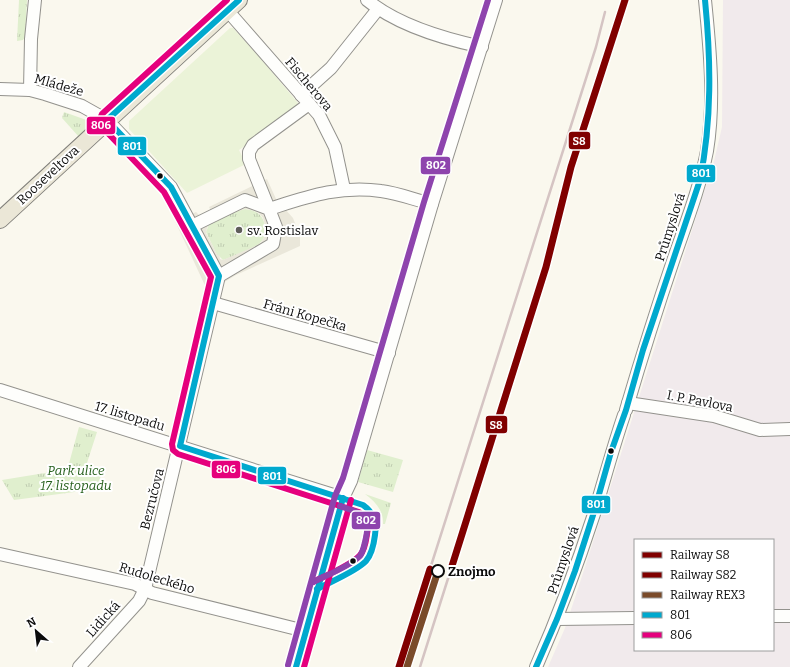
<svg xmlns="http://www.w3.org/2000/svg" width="790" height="667" font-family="Bitter,serif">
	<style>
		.industrial { fill: #f1eaec; fill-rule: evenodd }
		.grass { fill: url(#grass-tufts) }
		.pitch { fill: #ebf3d8 }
		.plaza { fill: #eae7da; fill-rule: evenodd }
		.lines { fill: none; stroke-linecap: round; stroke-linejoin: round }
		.minor-casing { stroke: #93928d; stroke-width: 14 }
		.major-casing { stroke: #807f7a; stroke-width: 18 }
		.minor { stroke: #fefefc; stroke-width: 12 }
		.major { stroke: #ebe7d7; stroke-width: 16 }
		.rail { stroke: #d5c4c3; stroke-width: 2.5 }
		.bus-1-casing { stroke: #fff; stroke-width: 9 }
		.bus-2-casing { stroke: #fff; stroke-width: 9 }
		.bus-3-casing { stroke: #fff; stroke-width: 9 }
		.bus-1 { stroke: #00a9ce; stroke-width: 6 }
		.bus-2 { stroke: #e5007d; stroke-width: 6 }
		.bus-3 { stroke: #8e44ad; stroke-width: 6 }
		.rail-1-casing { stroke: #fff; stroke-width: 10 }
		.rail-2-casing { stroke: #fff; stroke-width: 10 }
		.rail-3-casing { stroke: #fff; stroke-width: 10 }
		.rail-1 { stroke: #800000; stroke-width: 7 }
		.rail-2 { stroke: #800000; stroke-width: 7 }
		.rail-3 { stroke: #7a4b2a; stroke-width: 7 }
		.bus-dot { fill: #0b0b0b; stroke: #fff; stroke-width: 1.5 }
		.poi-dot { fill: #5f5e5a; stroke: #fff; stroke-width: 1.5 }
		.stop-dot { fill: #fff; stroke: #0b0b0b; stroke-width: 2 }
		.labels { text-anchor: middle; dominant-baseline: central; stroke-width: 4; stroke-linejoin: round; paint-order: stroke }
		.street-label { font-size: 13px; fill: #0b0b0b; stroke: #fff }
		.poi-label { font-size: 13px; fill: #0b0b0b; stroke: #fff; text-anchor: start }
		.park-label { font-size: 13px; font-style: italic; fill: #27601d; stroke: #fff }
		.stop-label { font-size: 13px; font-weight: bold; fill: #0b0b0b; stroke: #fff; text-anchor: start }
		.line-badge { stroke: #fff; stroke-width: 1.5 }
		.badge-label { font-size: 11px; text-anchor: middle; font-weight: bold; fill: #fff }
	</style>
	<defs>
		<pattern id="grass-tufts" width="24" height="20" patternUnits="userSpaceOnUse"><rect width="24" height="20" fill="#e0efce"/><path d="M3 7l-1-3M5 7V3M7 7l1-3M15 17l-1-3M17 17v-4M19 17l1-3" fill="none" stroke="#bfccb0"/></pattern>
	</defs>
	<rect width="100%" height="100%" fill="#faf8ee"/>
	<path class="industrial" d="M 723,0 L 790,0 L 790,667 L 548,667 L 565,628 L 585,567 L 714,161 L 722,127 ZM 635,540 L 773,540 L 773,650 L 635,650 Z"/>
	<g class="grass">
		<polygon points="19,0 27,0 25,37 23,40 17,41"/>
		<polygon points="64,112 92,122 93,124 79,137 62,118"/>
		<path d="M 245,209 C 254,210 261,213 264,222 C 267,229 266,237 260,243 C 255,248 231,257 223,260 L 219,256 L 218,257 L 206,232 L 209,224 L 238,211 Z"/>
		<polygon points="79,427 97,432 86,466 102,472 97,489 14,500 2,480 57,471 68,467"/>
		<polygon points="367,450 403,460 393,492 358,482"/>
		<path d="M 365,494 L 391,503 L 385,524 L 383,524 C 384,511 375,501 365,494 Z"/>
	</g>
	<polygon class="pitch" points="230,28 233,28 260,58 298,103 296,109 239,150 246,164 187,193 129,129 129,121"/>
	<path class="plaza" d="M 267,179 L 276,199 L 293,218 L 300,236 L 300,246 L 236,275 L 208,292 L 175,221 L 196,212 L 199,215 L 203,215 L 211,211 L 209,207 ZM 245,209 L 253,210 L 259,213 L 263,218 L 266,228 L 265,236 L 260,244 L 223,260 L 220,259 L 219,254 L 218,256 L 206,233 L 207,228 L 209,224 L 238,211 Z"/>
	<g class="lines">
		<defs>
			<g id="minor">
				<path d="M 367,0 C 397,25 445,39 482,47"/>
				<polyline points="227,10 319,115 335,147 344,189"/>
				<polyline points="0,89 30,90 45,94 82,106 107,120 171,187 219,276"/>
				<polyline points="30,90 31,39 35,0"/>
				<polyline points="301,95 331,68 378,9"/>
				<path d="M 309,104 L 253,145 L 249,152 L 249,159 L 269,209 C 307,197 340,185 381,191 C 398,193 415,200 432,204"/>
				<polyline points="192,226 245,200 269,209 276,227 273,244 219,276"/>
				<polyline points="213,303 389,353"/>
				<polyline points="0,390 343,498"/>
				<polyline points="628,403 714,416 760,430 790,429"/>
				<path d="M 626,410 C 641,359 657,308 674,258 C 686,223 700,187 707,151 C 715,102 710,49 705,0"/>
				<polyline points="0,554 135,584 152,593 305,631"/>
				<polyline points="773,616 790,616"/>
				<polyline points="557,619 635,618"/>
				<polyline points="79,667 139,601 145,589 219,276"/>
				<polyline points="296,667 326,556 343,498 351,481 432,204 496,0"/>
				<path d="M 536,667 C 558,617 577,566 594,514 C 604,481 613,447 624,415"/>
			</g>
			<polyline id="major" points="0,220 239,0"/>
		</defs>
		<use href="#minor" class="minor-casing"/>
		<use href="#major" class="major-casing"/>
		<use href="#minor" class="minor"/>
		<use href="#major" class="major"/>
		<g class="rail">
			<polyline points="430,569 596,47 605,12"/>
			<polyline points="420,667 452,566"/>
		</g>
		<defs>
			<g id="bus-1">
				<path d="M 239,0 L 107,120 L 171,187 L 219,276 L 180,446 L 363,505 C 374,513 377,521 375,535 C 374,543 372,554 366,561 C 357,571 330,582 317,589"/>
				<polyline points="296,667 343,498"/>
				<path d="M 536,667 L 557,619 L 575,571 L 594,512 L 611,452 L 626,410 L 643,350 L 700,180 C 712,120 711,61 705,0"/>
			</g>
			<g id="bus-2">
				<path d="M 227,0 L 102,114 L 99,121 L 101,126 L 164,192 L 211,277 L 172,444 L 173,450 L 178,454 L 359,512 C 368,518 369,524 367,534 C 366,541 365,550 360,555 C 353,564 325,576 313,582"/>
				<polyline points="304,667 351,500"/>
			</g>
			<g id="bus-3">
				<path d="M 313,582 C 327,575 349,567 360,556 C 363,552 364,546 365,542 C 372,515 363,514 340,506"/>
				<polyline points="288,665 335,496 343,478 424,202 488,0"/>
			</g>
		</defs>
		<use href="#bus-1" class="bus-1-casing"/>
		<use href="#bus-2" class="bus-2-casing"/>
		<use href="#bus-3" class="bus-3-casing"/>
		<use href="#bus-1" class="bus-1"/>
		<use href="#bus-2" class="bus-2"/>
		<use href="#bus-3" class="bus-3"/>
		<defs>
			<polyline id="rail-1" points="452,566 546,267 571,167 625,0"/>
			<polyline id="rail-2" points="399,667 430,569"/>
			<polyline id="rail-3" points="407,667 438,571"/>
		</defs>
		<use href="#rail-1" class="rail-1-casing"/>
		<use href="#rail-2" class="rail-2-casing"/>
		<use href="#rail-3" class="rail-3-casing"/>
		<use href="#rail-1" class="rail-1"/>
		<use href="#rail-2" class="rail-2"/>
		<use href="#rail-3" class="rail-3"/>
	</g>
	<g class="bus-dot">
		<circle cx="160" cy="176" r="3.5"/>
		<circle cx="611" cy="451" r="3.5"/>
		<circle cx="353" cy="561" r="3.5"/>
	</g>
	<circle class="poi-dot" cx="239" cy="230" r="4"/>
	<circle class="stop-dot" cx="438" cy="571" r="6"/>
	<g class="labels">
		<g class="street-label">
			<text transform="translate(309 84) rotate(50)">Fischerova</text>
			<text transform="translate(59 85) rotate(16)">Mládeže</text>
			<text transform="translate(48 175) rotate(-43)">Rooseveltova</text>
			<text transform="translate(670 227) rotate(-72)">Průmyslová</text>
			<text transform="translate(305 315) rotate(16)">Fráni Kopečka</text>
			<text transform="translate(700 401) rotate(11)">I. P. Pavlova</text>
			<text transform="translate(130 416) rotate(17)">17. listopadu</text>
			<text transform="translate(152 499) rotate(-76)">Bezručova</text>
			<text transform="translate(563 560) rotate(-71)">Průmyslová</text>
			<text transform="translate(157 578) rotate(17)">Rudoleckého</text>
			<text transform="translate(103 619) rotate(-48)">Lidická</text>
		</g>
		<g class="poi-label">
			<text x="247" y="230">sv. Rostislav</text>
		</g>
		<g class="park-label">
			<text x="76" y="470">Park ulice<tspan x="76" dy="15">17. listopadu</tspan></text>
		</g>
		<g class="stop-label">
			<text x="448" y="571">Znojmo</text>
		</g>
	</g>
	<g class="line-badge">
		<rect x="86" y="116" width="30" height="19" rx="4" fill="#e5007d"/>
		<rect x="568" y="131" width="23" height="19" rx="4" fill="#800000"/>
		<rect x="117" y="136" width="30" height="20" rx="4" fill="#00a9ce"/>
		<rect x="420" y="156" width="31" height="19" rx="4" fill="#8e44ad"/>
		<rect x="686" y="164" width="30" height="19" rx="4" fill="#00a9ce"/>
		<rect x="485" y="415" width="23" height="19" rx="4" fill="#800000"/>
		<rect x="211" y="460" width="30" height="19" rx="4" fill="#e5007d"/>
		<rect x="257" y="466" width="30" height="19" rx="4" fill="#00a9ce"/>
		<rect x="581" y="495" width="30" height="19" rx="4" fill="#00a9ce"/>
		<rect x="351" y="511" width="30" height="19" rx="4" fill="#8e44ad"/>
	</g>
	<g class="badge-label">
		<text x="101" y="129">806</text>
		<text x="579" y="145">S8</text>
		<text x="132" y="150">801</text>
		<text x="436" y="169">802</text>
		<text x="701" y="177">801</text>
		<text x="496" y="429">S8</text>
		<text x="226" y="473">806</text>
		<text x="272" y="480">801</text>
		<text x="596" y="508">801</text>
		<text x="366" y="524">802</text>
	</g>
	<rect x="634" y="539" width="140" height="112" fill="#ffffff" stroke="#9d9d9d"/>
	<rect x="642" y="552" width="20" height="6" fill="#800000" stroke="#9d9d9d"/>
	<text x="670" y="559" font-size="12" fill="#0b0b0b">Railway S8</text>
	<rect x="642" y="572" width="20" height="6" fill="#800000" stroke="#9d9d9d"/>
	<text x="670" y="579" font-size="12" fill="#0b0b0b">Railway S82</text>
	<rect x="642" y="592" width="20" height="6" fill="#7a4b2a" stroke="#9d9d9d"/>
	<text x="670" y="599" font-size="12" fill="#0b0b0b">Railway REX3</text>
	<rect x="642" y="612" width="20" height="6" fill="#00a9ce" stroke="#9d9d9d"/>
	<text x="670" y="619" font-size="12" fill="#0b0b0b">801</text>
	<rect x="642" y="632" width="20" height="6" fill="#e5007d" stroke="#9d9d9d"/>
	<text x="670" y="639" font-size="12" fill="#0b0b0b">806</text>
	<g transform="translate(36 631) rotate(332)" stroke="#ffffff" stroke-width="3" paint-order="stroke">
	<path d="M0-3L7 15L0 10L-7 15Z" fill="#0b0b0b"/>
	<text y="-6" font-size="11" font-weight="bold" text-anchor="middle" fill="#0b0b0b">N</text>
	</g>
</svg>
